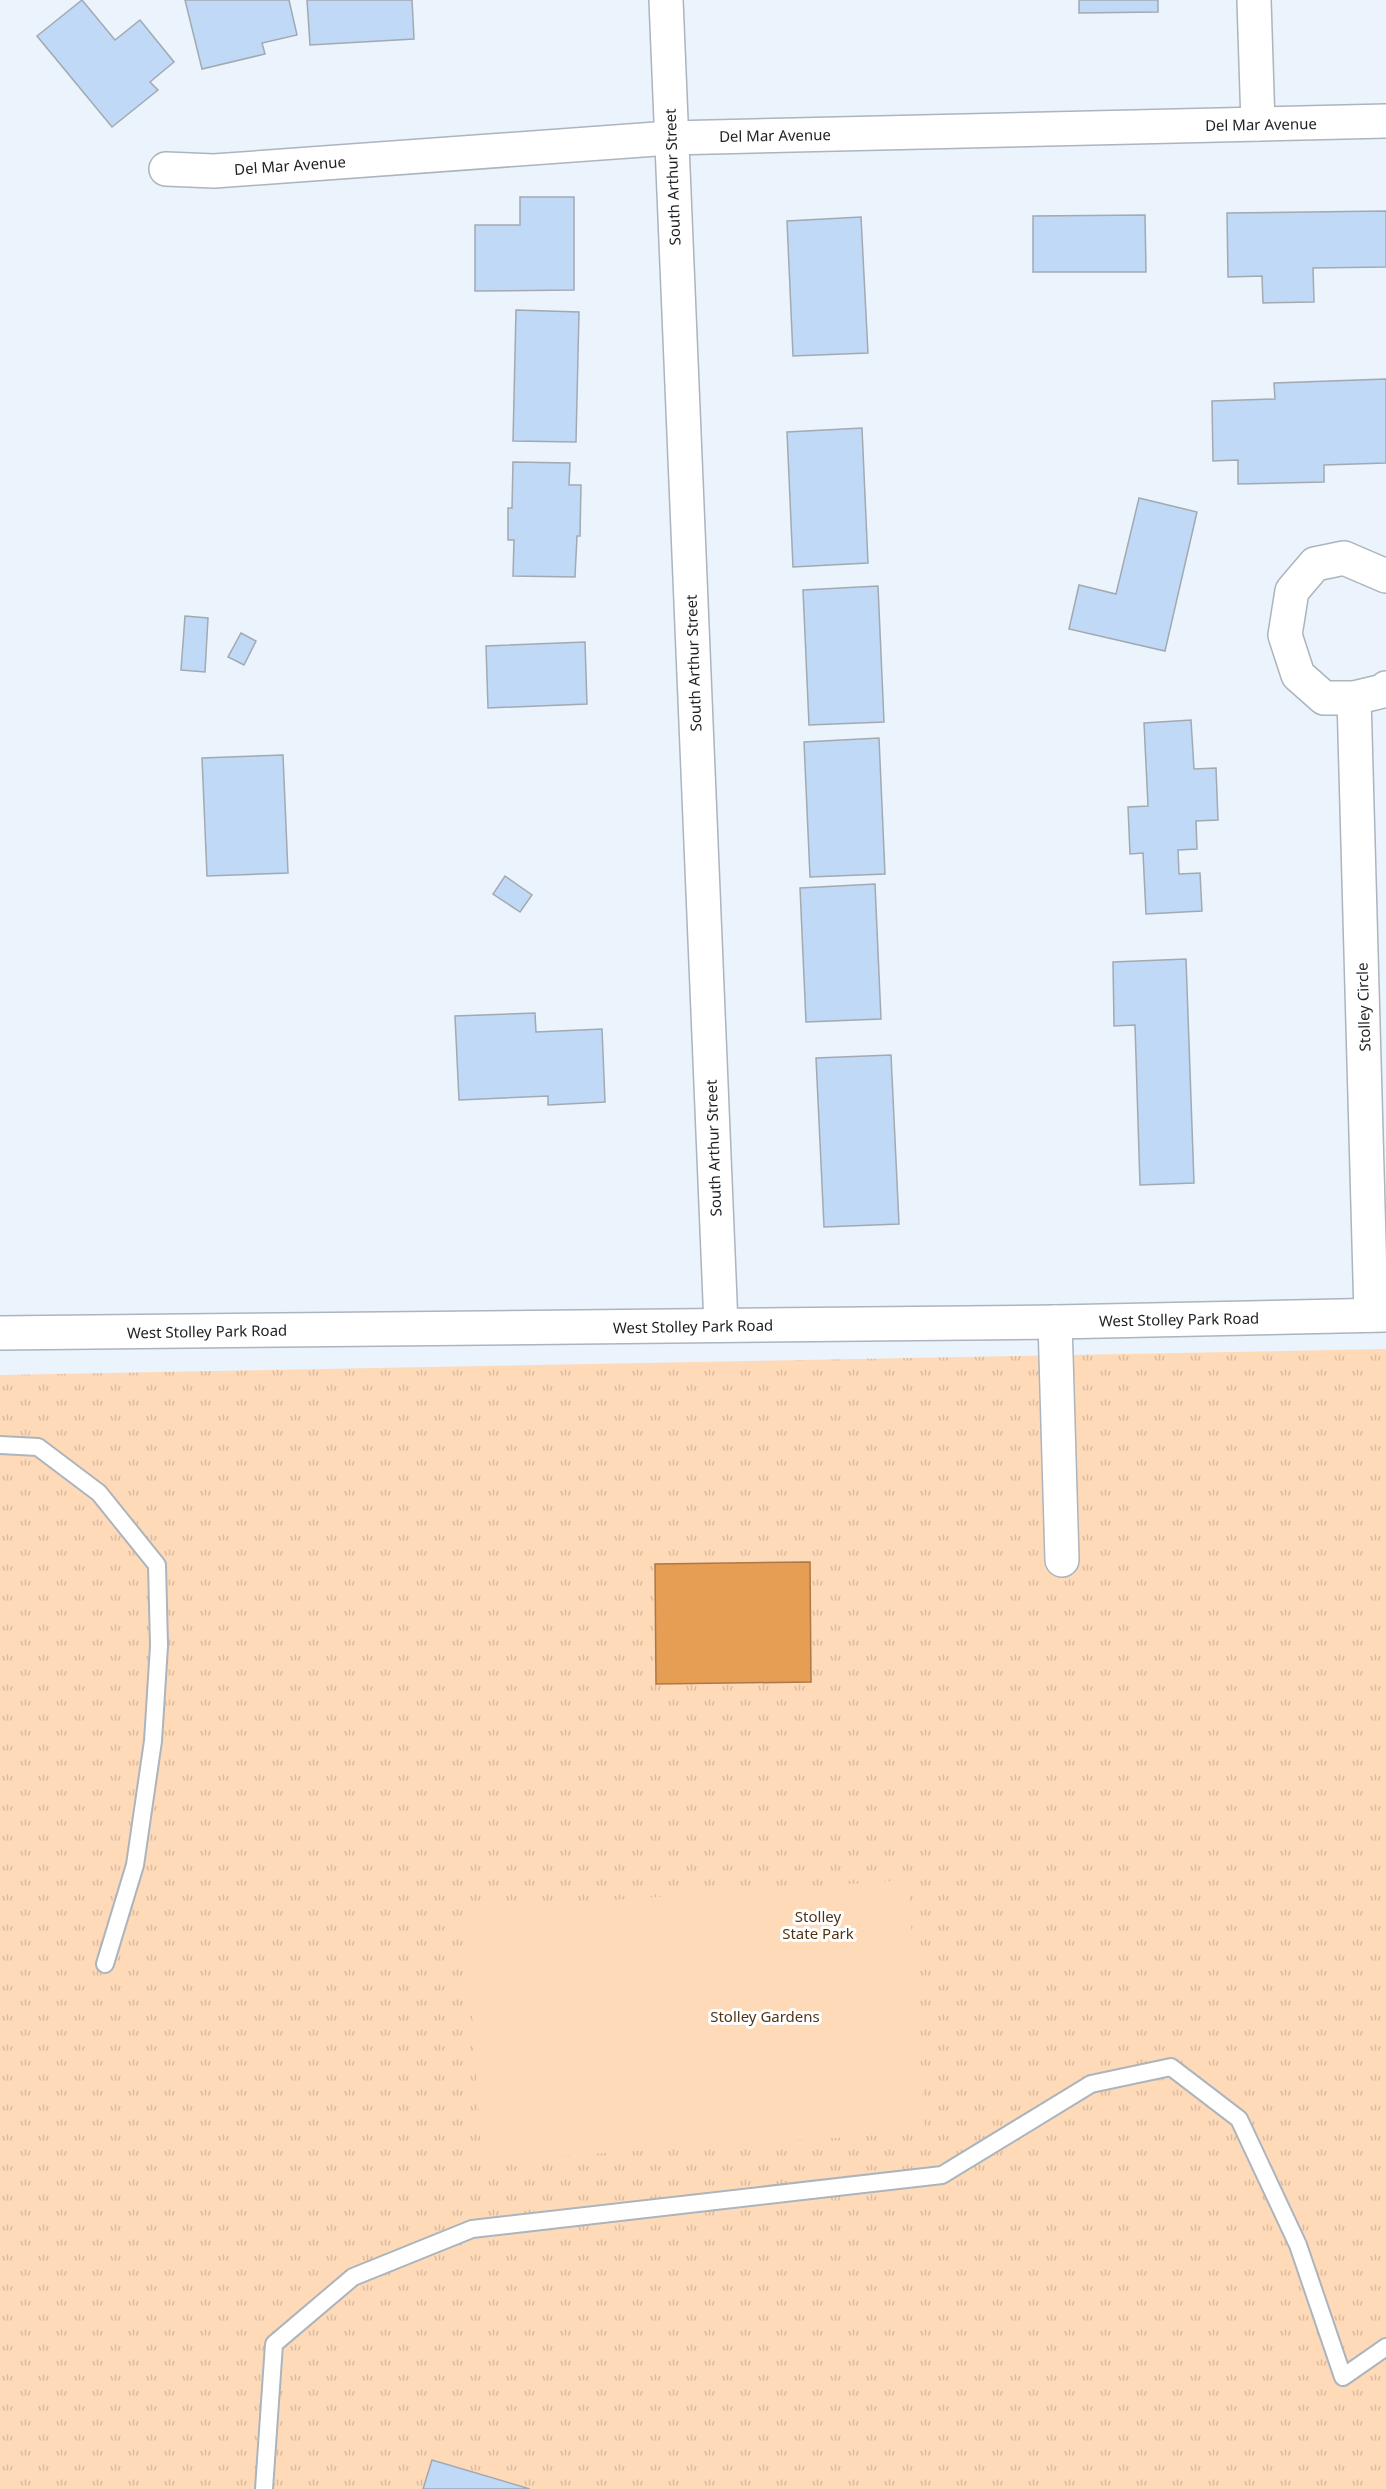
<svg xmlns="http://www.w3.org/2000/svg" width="1386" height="2489" font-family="'Noto Sans',sans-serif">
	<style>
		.park { fill: url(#park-tufts) }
		.garden { fill: #ffdab9 }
		.water { fill: #e69e55; stroke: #ab7947; stroke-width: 1.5 }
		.building { fill: #bfd9f7; stroke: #a2a9b1; stroke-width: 1.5 }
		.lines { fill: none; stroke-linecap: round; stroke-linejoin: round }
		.service-casing { stroke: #acb4bc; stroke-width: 20 }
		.minor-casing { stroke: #acb4bc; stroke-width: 36 }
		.secondary-casing { stroke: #acb4bc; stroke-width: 36 }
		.service { stroke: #fff; stroke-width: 16 }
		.minor { stroke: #fff; stroke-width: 33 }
		.secondary { stroke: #fff; stroke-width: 33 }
		.labels { text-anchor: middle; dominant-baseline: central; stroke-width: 6; stroke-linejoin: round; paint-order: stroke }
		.street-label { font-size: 15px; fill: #202326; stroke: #fff }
		.park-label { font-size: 15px; fill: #523415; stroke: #fff }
	</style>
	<defs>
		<pattern id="park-tufts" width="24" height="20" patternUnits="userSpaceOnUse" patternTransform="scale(1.5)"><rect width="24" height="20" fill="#ffdab9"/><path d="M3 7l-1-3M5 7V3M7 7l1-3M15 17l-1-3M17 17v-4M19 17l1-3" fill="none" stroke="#dabb9f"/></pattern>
	</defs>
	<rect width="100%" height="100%" fill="#ebf3fc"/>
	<polygon class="park" points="1386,1349 1386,2489 0,2489 0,1375"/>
	<polygon class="garden" points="908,1880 925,2132 482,2161 465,1910"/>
	<polygon class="water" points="810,1562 811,1682 656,1684 655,1564"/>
	<g class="building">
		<polygon points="82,0 115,40 140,20 174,62 150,82 158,90 112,127 37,36"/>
		<polygon points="185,0 289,0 297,35 262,43 265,54 202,69"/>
		<polygon points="307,0 412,0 414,39 310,45"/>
		<polygon points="1079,0 1158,0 1158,12 1079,13"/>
		<polygon points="520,197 574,197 574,290 475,291 475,225 520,225"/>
		<polygon points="1386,211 1386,267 1313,268 1314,302 1263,303 1262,276 1228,277 1227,213"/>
		<polygon points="1145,215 1146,272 1033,272 1033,216"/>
		<polygon points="861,217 868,353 793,356 787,221"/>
		<polygon points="516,310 579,312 576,442 513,441"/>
		<polygon points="1386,379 1386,463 1324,465 1324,482 1238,484 1238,460 1213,461 1212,401 1275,399 1274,383"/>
		<polygon points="862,428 868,563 793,567 787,432"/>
		<polygon points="513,462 570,463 569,485 581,485 580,536 577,536 575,577 513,576 514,540 508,540 508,508 512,508"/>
		<polygon points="1139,498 1197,512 1165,651 1069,629 1079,585 1116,594"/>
		<polygon points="878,586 884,722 809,725 803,590"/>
		<polygon points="185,616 208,618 205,672 181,670"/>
		<polygon points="241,633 256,641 244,665 228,657"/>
		<polygon points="585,642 587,704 488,708 486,646"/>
		<polygon points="1191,720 1194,769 1216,768 1218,820 1196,821 1197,849 1178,850 1179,874 1200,873 1202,911 1146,914 1143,853 1130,854 1128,807 1148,806 1144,723"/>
		<polygon points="879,738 885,874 810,877 804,742"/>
		<polygon points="283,755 288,873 207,876 202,758"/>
		<polygon points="505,876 532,895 520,912 493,894"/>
		<polygon points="875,884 881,1019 806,1022 800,888"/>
		<polygon points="1186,959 1194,1183 1140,1185 1135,1025 1114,1026 1113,962"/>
		<polygon points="535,1013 536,1032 602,1029 605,1102 548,1105 548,1096 459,1100 455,1016"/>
		<polygon points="891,1055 899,1224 824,1227 816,1058"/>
		<polygon points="432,2460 530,2489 423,2489"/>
	</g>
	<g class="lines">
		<defs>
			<g id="service">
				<polyline points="0,1445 38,1447 99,1493 157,1565 159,1646 153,1741 135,1865 105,1964"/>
				<polyline points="264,2489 274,2344 353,2277 472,2229 942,2175 1091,2084 1171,2067 1239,2119 1298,2245 1343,2377 1386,2347"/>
			</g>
			<g id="minor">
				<polyline points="666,0 721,1325"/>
				<polyline points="1254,0 1258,124"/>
				<polyline points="166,169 214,171 670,138 1386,121"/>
				<polyline points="1386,576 1344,558 1315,564 1292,591 1285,635 1298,675 1324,698 1354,698 1383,691 1386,688"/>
				<polyline points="1354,698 1371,1315"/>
				<polyline points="1055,1322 1062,1560"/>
			</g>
			<polyline id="secondary" points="0,1333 1055,1322 1386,1315"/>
		</defs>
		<use href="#service" class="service-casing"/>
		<use href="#minor" class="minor-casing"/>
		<use href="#secondary" class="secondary-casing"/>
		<use href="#service" class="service"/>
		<use href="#minor" class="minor"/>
		<use href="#secondary" class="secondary"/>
	</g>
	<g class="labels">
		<g class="street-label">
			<text transform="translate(1261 124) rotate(-1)">Del Mar Avenue</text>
			<text transform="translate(775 135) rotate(-1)">Del Mar Avenue</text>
			<text transform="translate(290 165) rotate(-4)">Del Mar Avenue</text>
			<text transform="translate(672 177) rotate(-92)">South Arthur Street</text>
			<text transform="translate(693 663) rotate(-92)">South Arthur Street</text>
			<text transform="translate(1363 1007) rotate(-92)">Stolley Circle</text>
			<text transform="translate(713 1148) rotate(-92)">South Arthur Street</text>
			<text transform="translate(1179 1319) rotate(-1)">West Stolley Park Road</text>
			<text transform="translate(693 1326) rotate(-1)">West Stolley Park Road</text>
			<text transform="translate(207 1331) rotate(-1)">West Stolley Park Road</text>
		</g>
		<g class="park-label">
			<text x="818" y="1916">Stolley<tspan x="818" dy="17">State Park</tspan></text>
			<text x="765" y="2016">Stolley Gardens</text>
		</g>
	</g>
</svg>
